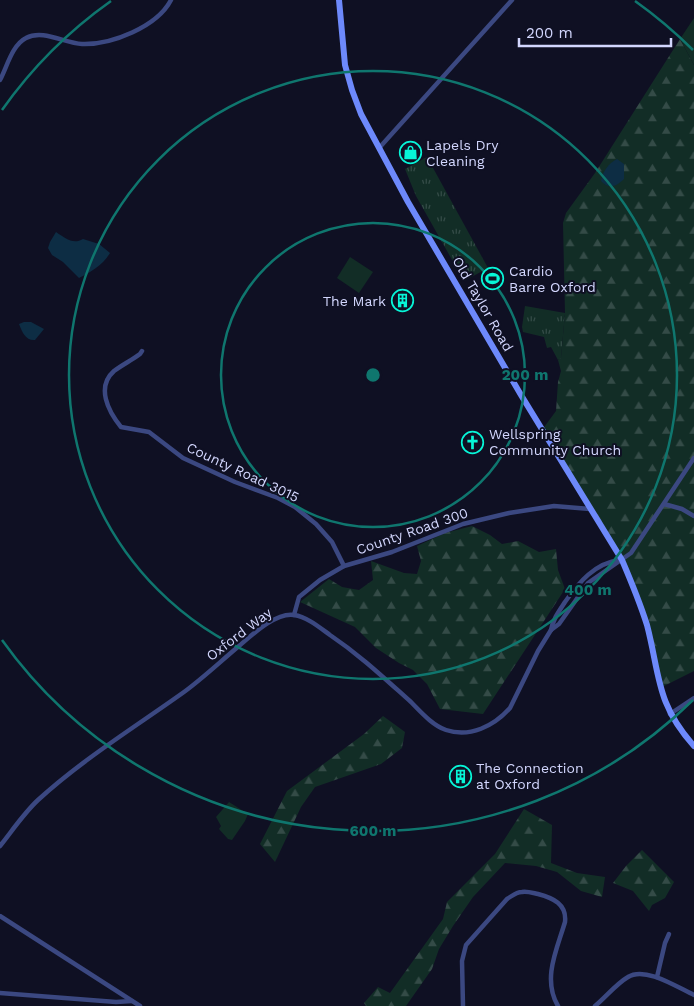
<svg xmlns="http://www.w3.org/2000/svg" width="694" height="1006" font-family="'Work Sans',sans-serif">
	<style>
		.grass { fill: url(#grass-tufts) }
		.forest { fill: url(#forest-firs) }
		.green { fill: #122d26 }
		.water { fill: #0d2d44 }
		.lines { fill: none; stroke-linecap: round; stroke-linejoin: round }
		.street { stroke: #3b4881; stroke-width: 4.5 }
		.secondary { stroke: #6d89fb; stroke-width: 6 }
		.ring { fill: none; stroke: #0f766e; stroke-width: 2.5 }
		.labels { text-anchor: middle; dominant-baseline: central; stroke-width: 4; stroke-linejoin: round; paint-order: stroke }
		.poi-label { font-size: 14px; fill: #d3d7fe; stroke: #0f1023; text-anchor: start }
		.street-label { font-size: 14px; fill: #d3d7fe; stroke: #0f1023 }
		.centre { fill: #0f766e; stroke: #0f1023; stroke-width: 2.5 }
		.ring-label { font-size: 15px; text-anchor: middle; font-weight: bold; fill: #0f766e; stroke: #0f1023; stroke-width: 4; stroke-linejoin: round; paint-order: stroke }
	</style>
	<defs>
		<pattern id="grass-tufts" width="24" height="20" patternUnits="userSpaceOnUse" patternTransform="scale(1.25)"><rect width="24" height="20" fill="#122d26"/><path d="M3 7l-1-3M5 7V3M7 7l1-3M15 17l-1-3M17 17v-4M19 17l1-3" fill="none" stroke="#344b47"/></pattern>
		<pattern id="forest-firs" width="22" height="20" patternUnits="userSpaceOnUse" patternTransform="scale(1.25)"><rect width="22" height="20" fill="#122d26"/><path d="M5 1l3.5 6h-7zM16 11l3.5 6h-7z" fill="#344b47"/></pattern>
	</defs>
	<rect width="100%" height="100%" fill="#0f1023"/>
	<g class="grass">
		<polygon points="427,157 488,268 464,281 416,196 405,169"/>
		<polygon points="525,306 565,313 561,358 558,360 551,347 547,348 544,337 523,332 522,327"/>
	</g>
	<g class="forest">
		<polygon points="680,39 694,65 694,671 660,688 647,627 622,560 542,430 556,411 558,382 561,371 558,360 561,358 565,313 563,223 566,213 595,173"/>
		<polygon points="472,526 490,535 502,544 518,541 539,552 556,549 558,570 565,589 483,714 440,709 427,684 413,670 399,663 376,648 355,627 300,602 329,579 342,587 359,590 373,580 371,561 404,573 417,574 421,561 417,546 445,533"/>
		<polygon points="383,716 405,732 402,748 381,764 315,787 301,807 275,862 260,844 287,791 364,734"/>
		<polygon points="524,809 552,825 551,863 577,873 605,877 602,897 581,891 557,872 536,866 505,863 473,897 453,926 439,949 432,969 406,1006 366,1006 364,1003 378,987 390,993 443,919 447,902 495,854"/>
		<polygon points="642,850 674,882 665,898 652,905 649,911 633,891 613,883 626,866"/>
	</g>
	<g class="green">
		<polygon points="694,18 694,65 680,39"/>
		<polygon points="350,257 373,272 359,293 337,278"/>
		<polygon points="229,802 248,814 245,821 232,840 228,839 219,829 221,826 216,817"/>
	</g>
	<g class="water">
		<path d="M 617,159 L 624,164 L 624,179 C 617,186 609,190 601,181 C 602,172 609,163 617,159 Z"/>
		<path d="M 56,232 C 65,238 73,245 83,239 L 99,244 L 110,253 C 103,265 91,272 79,278 L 63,262 L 52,255 L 48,248 L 50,242 Z"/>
		<path d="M 24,322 L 31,322 L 44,329 L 35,340 C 26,341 22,332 19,324 Z"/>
	</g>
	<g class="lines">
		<g class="street">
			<path d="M 0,80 C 7,67 12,45 26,38 C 43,29 64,43 82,44 C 111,45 157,27 171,0"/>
			<polyline points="380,147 512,0"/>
			<path d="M 142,351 L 140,354 C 132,360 122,365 114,371 C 96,387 108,411 121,427 L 149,432 L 183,458 L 235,482 L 278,498 L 295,507 L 316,524 L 332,542 L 344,566"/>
			<polyline points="664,504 682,509 694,516"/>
			<polyline points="294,615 299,597 320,580 344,566 392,552 463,524 509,513 554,506 590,509"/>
			<path d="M 551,630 C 553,619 559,611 565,602 C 579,582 595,563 620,560"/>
			<polyline points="670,714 694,698"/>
			<path d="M 0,846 C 12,831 24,813 38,800 C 83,759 135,727 184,692 C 203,678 221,661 239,646 C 252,635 276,612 294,615 C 307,617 319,627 330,635 C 361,656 383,677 411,702 C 421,712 432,725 446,730 C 470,738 494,726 510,708 L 538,651 L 551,630 L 559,624 L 588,583 L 631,553 L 694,458"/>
			<polyline points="0,916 140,1006"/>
			<polyline points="657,977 665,943 669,934"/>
			<polyline points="0,993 116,1002 132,1001"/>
			<path d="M 463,1006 L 462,961 L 466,945 L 507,899 C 512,896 516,892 522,892 C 527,891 533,893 538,894 C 553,898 567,904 565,922 C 557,949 542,979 558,1006"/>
			<path d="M 595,1006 C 606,997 616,984 628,977 C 645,966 677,987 694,995"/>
		</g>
		<path class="secondary" d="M 339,0 L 345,65 L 352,90 L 361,114 L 408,202 L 521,395 L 622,560 C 631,581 640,603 647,625 C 660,675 656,704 694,746"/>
	</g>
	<g class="ring">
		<circle cx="373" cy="375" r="152"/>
		<circle cx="373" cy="375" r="304"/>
		<path d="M693 700A456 456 0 0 1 2 640M2 110A456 456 0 0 1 111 1M635 1A456 456 0 0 1 693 50"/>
	</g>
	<defs>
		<symbol id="shop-ring" viewBox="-11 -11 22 22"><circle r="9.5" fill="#0f1023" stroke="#07f5d7" stroke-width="1.5"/><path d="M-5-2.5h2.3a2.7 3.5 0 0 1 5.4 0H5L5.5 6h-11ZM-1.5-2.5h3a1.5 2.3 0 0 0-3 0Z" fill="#07f5d7"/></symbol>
		<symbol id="stadium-ring" viewBox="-11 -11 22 22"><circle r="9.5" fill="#0f1023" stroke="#07f5d7" stroke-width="1.5"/><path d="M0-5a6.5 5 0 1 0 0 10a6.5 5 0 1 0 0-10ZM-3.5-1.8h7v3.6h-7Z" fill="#07f5d7"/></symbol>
		<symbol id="building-ring" viewBox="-11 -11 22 22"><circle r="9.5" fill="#0f1023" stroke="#07f5d7" stroke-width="1.5"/><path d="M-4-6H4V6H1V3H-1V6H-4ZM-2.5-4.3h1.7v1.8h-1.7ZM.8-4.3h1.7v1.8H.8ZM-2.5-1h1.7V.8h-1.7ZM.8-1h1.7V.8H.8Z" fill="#07f5d7"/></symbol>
		<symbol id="church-ring" viewBox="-11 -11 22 22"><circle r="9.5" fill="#0f1023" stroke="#07f5d7" stroke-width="1.5"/><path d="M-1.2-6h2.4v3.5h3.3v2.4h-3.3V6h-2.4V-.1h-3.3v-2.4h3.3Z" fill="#07f5d7"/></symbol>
	</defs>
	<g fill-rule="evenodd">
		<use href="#shop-ring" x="398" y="140" width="25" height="25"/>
		<use href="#stadium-ring" x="480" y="266" width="25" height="25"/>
		<use href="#building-ring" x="390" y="288" width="25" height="25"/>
		<use href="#church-ring" x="460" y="430" width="25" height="25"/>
		<use href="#building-ring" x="448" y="764" width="25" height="25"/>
	</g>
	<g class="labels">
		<g class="poi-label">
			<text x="426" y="145">Lapels Dry<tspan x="426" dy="16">Cleaning</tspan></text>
			<text x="509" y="271">Cardio<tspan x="509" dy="16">Barre Oxford</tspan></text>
			<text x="386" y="301" text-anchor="end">The Mark</text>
			<text x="489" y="434">Wellspring<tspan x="489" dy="16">Community Church</tspan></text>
			<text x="476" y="768">The Connection<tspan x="476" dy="16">at Oxford</tspan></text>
		</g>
		<g class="street-label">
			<text transform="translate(483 304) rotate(60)">Old Taylor Road</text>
			<text transform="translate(243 472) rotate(25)">County Road 3015</text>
			<text transform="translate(412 531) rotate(-19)">County Road 300</text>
			<text transform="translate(239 634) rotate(-37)">Oxford Way</text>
		</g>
	</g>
	<circle cx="373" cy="375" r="8" class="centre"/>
	<g class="ring-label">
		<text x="525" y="380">200 m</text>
		<text x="588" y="595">400 m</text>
		<text x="373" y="836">600 m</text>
	</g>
	<path d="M519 38v8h152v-8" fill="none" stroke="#d3d7fe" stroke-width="2.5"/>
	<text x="526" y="38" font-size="15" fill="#d3d7fe" stroke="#0f1023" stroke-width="4" paint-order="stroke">200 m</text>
</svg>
